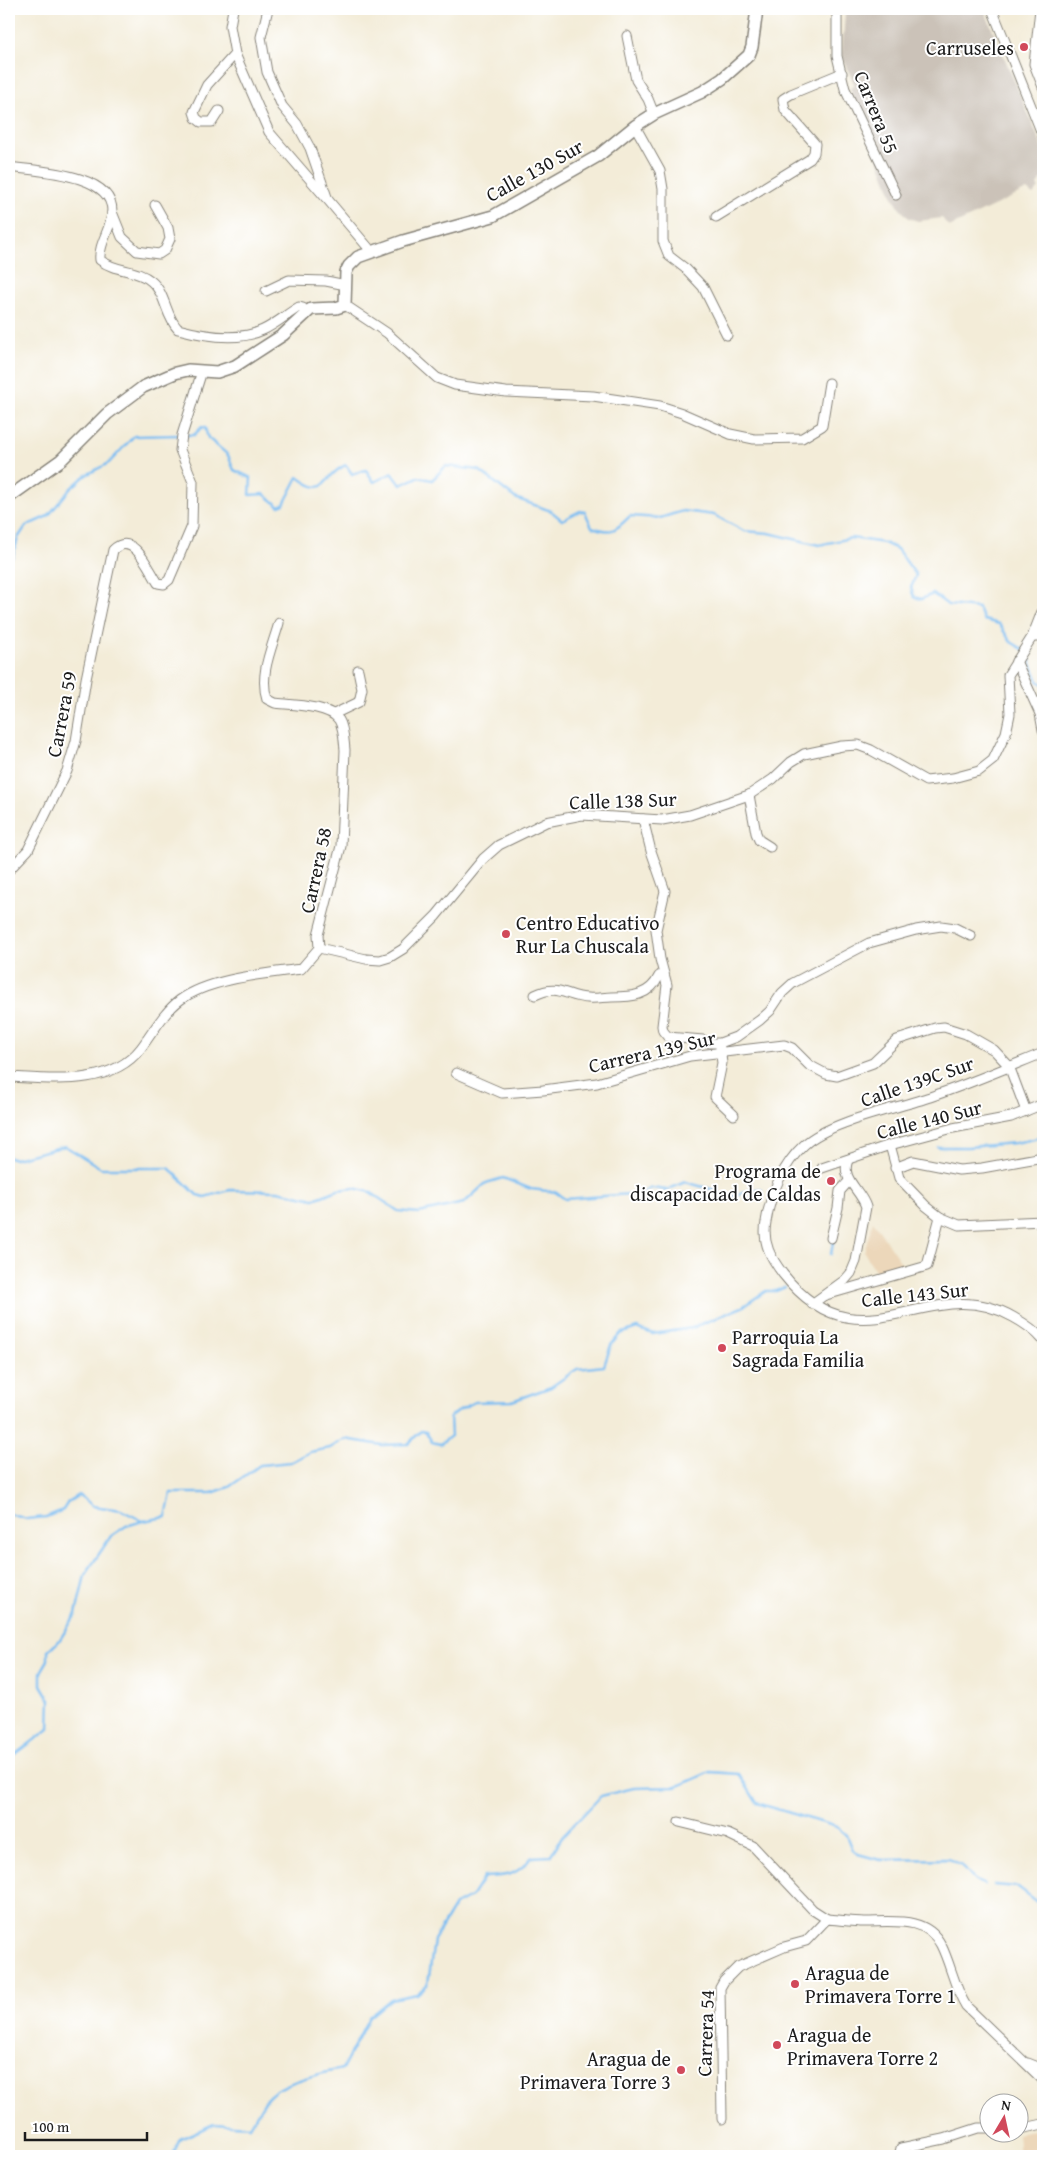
<svg xmlns="http://www.w3.org/2000/svg" width="1052" height="2165" font-family="'Gentium Book Plus',serif">
	<style>
		.built { fill: #ecd7ba }
		.industrial { fill: #cbc2b8 }
		.lines { fill: none; stroke-linecap: round; stroke-linejoin: round }
		.stream { stroke: #7dbef2; stroke-width: 2.5 }
		.minor-casing { stroke: #88847a; stroke-width: 11 }
		.tertiary-casing { stroke: #88847a; stroke-width: 14 }
		.minor { stroke: #fff; stroke-width: 9 }
		.tertiary { stroke: #fff; stroke-width: 11 }
		.poi-dot { fill: #d1495b; stroke: #fff; stroke-width: 2 }
		.labels { text-anchor: middle; dominant-baseline: central; stroke-width: 4; stroke-linejoin: round; paint-order: stroke }
		.poi-label { font-size: 20px; fill: #1c1c1c; stroke: #fff; text-anchor: start }
		.street-label { font-size: 20px; fill: #1c1c1c; stroke: #fff }
	</style>
	<rect width="100%" height="100%" fill="#fff"/>
	<filter id="ink" filterUnits="userSpaceOnUse"><feTurbulence type="fractalNoise" baseFrequency=".02" numOctaves="2"/><feDisplacementMap in="SourceGraphic" scale="10" xChannelSelector="R" yChannelSelector="G"/><feConvolveMatrix kernelMatrix="1 2 1 2 8 2 1 2 1" color-interpolation-filters="sRGB"/></filter>
	<filter id="wash" filterUnits="userSpaceOnUse"><feTurbulence type="fractalNoise" baseFrequency=".0096" numOctaves="4" result="noise"/><feDisplacementMap in="SourceGraphic" scale="20" xChannelSelector="R" yChannelSelector="G"/><feGaussianBlur stdDeviation="1.12" result="paint"/><feColorMatrix in="noise" values="0 0 0 0 0 0 0 0 0 0 0 0 0 0 0 0 0 1.4 0 .05"/><feComposite in="paint" operator="in"/></filter>
	<g filter="url(#wash)">
		<rect width="100%" height="100%" fill="#f3ecd8"/>
		<g class="built">
			<polygon points="873,1221 886,1241 904,1267 878,1275 864,1252"/>
			<polygon points="1043,2129 1043,2156 1019,2156 1017,2134"/>
		</g>
		<polygon class="industrial" points="842,9 984,9 1043,149 1043,178 1037,185 1039,188 1033,195 1027,190 949,227 942,218 918,221 909,218 900,209 893,197 850,88 855,86 842,56 845,14"/>
		<g class="lines">
			<g class="stream">
				<path d="M 185,435 L 194,435 L 202,427 L 205,428 L 208,438 L 228,455 L 234,470 L 251,478 L 250,495 L 264,494 L 279,506 L 284,504 L 298,477 C 329,501 321,475 346,465 L 352,474 L 366,470 L 374,482 L 392,473 L 401,485 L 418,477 L 432,480 L 446,466 L 479,470 L 515,498 L 551,511 L 562,520 L 580,511 L 585,512 L 592,527 C 613,534 615,531 630,516 L 660,518 L 683,511 L 714,515 L 744,531 L 769,533 L 819,545 L 851,538 L 884,543 L 897,549 L 916,575 L 911,588 L 914,597 L 921,599 L 933,594 L 948,605 L 978,608 L 984,620 L 999,624 L 1011,642 L 1026,651 L 1038,681 L 1043,684"/>
				<polyline points="9,560 13,556 18,538 26,526 48,516 70,489 86,475 109,463 134,436 179,435"/>
				<polyline points="938,1147 968,1147 1015,1143 1034,1139 1043,1135"/>
				<polyline points="9,1157 15,1159 65,1146 101,1168 169,1168 197,1195 205,1197 230,1190 278,1191 314,1199 338,1190 354,1188 370,1192 398,1211 419,1213 464,1203 486,1183 503,1178 531,1189 555,1192 565,1199 643,1193 651,1188 667,1190 685,1182 718,1191 725,1199 751,1190 762,1190"/>
				<polyline points="831,1254 834,1238"/>
				<polyline points="9,1514 27,1519 46,1517 63,1510 68,1502 79,1495 93,1506 121,1510 143,1521 166,1517 171,1493 212,1493 229,1487 260,1465 291,1462 310,1452 330,1448 345,1439 382,1445 408,1444 421,1431 426,1432 432,1442 440,1444 451,1436 450,1417 459,1410 475,1402 512,1401 551,1387 577,1369 604,1366 611,1345 620,1334 637,1328 653,1334 692,1328 742,1307 766,1291 776,1291 785,1287"/>
				<polyline points="9,1774 13,1756 49,1729 50,1700 41,1685 41,1672 48,1660 48,1651 59,1641 76,1614 85,1575 111,1536 126,1526 143,1521"/>
				<polyline points="994,1885 1018,1887 1043,1906"/>
				<path d="M 172,2156 L 180,2139 L 214,2124 L 250,2126 C 256,2117 261,2104 269,2096 C 283,2082 322,2073 342,2069 L 369,2017 L 391,1999 L 417,1994 L 428,1984 L 434,1940 L 455,1905 L 472,1896 L 484,1877 C 509,1876 516,1876 532,1857 L 550,1856 L 563,1836 L 601,1796 L 634,1788 L 676,1787 L 710,1772 L 739,1774 L 757,1803 L 837,1827 L 846,1835 L 852,1850 L 858,1854 L 880,1860 L 949,1859 L 962,1866 L 975,1881 L 984,1884"/>
			</g>
		</g>
	</g>
	<g filter="url(#ink)">
		<g class="lines">
			<defs>
				<g id="minor">
					<polyline points="268,9 261,37 267,72 282,106 297,124 310,148 328,200 372,252"/>
					<polyline points="834,9 837,15 837,56 845,89 896,195"/>
					<polyline points="992,9 1043,136"/>
					<polyline points="1040,9 1034,64 1043,87"/>
					<polyline points="627,36 636,80 648,99 654,114"/>
					<polyline points="235,54 269,132 326,198"/>
					<polyline points="219,111 212,122 201,122 196,118 194,112 207,85 235,54 230,26 233,9"/>
					<polyline points="635,126 660,171 663,189 663,241 669,256 686,269 703,287 727,335"/>
					<path d="M 9,167 C 36,171 112,173 112,211 C 112,229 98,243 100,260 C 115,272 137,269 151,281 C 166,293 165,316 178,329 C 204,336 238,342 263,330 C 276,324 287,314 299,307 L 303,308 L 306,313"/>
					<polyline points="112,212 122,237 137,251 159,254 165,250 170,239 168,228 155,205"/>
					<polyline points="716,217 810,159 814,153 815,144 785,110 783,99 791,94 842,73"/>
					<polyline points="266,291 289,280 326,281 346,285"/>
					<polyline points="345,305 387,333 437,378 455,385 506,392 593,396 660,406 682,413 730,434 754,439 802,438 822,426 829,383"/>
					<polyline points="1032,637 1043,637"/>
					<polyline points="1016,661 1040,714 1043,730"/>
					<polyline points="334,714 359,702 362,689 358,670"/>
					<polyline points="749,795 756,833 759,840 770,847"/>
					<polyline points="643,819 651,851 665,891 656,930 660,959 667,985 662,1026 663,1031 668,1037 703,1040 710,1043 720,1043 736,1037 760,1020 770,1011 782,993 793,983 869,943 916,930 941,926 955,928 971,936"/>
					<path d="M 9,870 L 28,850 L 67,771 L 76,741 L 86,679 L 113,550 C 134,530 149,570 158,583 L 164,584 L 169,580 L 192,526 L 193,482 L 180,450 L 182,435 L 202,371"/>
					<polyline points="319,948 366,959 380,960 390,957 403,949 436,916 483,859 499,845 546,822 582,815 662,820 690,815 749,795 773,779 791,762 804,754 842,746 858,745 871,750 926,781 953,778 979,771 993,760 1006,733 1010,714 1008,675 1032,637 1043,609"/>
					<path d="M 535,995 C 559,983 566,997 588,998 C 596,999 604,997 612,997 C 631,997 650,996 659,976 L 664,974"/>
					<polyline points="720,1048 722,1063 715,1097 734,1115"/>
					<path d="M 1043,1053 C 1006,1068 969,1084 930,1097 C 895,1109 830,1121 804,1145 C 783,1164 770,1195 766,1222 C 762,1243 771,1258 783,1274 C 861,1373 929,1269 1013,1317 C 1024,1323 1035,1330 1043,1340"/>
					<polyline points="456,1073 502,1093 543,1090 597,1083 690,1056 784,1045 792,1048 809,1065 826,1074 837,1076 873,1063 897,1040 935,1028 944,1027 966,1034 994,1050 1009,1066 1026,1111"/>
					<path d="M 9,1077 C 53,1079 111,1087 141,1048 C 153,1032 164,1012 180,1000 C 210,978 265,974 301,969 L 319,948 L 318,935 L 341,846 L 345,750 C 344,741 344,728 339,720 C 329,705 291,705 275,703 L 267,699 C 259,674 272,648 279,623"/>
					<polyline points="822,1168 890,1145 953,1128 1011,1117 1043,1104"/>
					<polyline points="895,1168 913,1161 959,1170 982,1168 1043,1157"/>
					<polyline points="940,1217 959,1225 1043,1221"/>
					<polyline points="831,1238 838,1208 840,1191 849,1181"/>
					<polyline points="826,1295 927,1266 940,1217 926,1206 899,1178 890,1145"/>
					<path d="M 812,1304 L 845,1280 L 851,1273 L 856,1261 L 866,1207 C 861,1190 840,1179 848,1160"/>
					<polyline points="679,1822 728,1834 753,1846 813,1910 827,1919"/>
					<polyline points="1028,2063 1043,2069"/>
					<path d="M 722,2119 L 720,1988 L 724,1981 L 738,1967 L 784,1947 L 806,1941 L 827,1919 C 840,1920 853,1922 865,1922 C 892,1922 927,1916 941,1945 C 951,1965 954,1987 966,2006 L 1043,2080"/>
					<polyline points="1020,2129 1043,2124"/>
					<polyline points="899,2156 901,2148 944,2139 978,2128 990,2128"/>
				</g>
				<polyline id="tertiary" points="9,497 61,460 107,414 143,387 175,373 188,370 217,372 235,366 283,335 311,309 336,308 345,305 346,272 349,266 358,257 403,241 493,216 598,156 635,126 654,114 702,92 722,79 749,55 752,47 757,9"/>
			</defs>
			<use href="#minor" class="minor-casing"/>
			<use href="#tertiary" class="tertiary-casing"/>
			<use href="#minor" class="minor"/>
			<use href="#tertiary" class="tertiary"/>
		</g>
	</g>
	<g class="poi-dot">
		<circle cx="1024" cy="47" r="5"/>
		<circle cx="506" cy="934" r="5"/>
		<circle cx="831" cy="1181" r="5"/>
		<circle cx="722" cy="1348" r="5"/>
		<circle cx="795" cy="1984" r="5"/>
		<circle cx="777" cy="2045" r="5"/>
		<circle cx="681" cy="2070" r="5"/>
	</g>
	<g class="labels">
		<g class="poi-label">
			<text x="1014" y="47" text-anchor="end">Carruseles</text>
			<text x="516" y="922">Centro Educativo<tspan x="516" dy="23">Rur La Chuscala</tspan></text>
			<text x="821" y="1170" text-anchor="end">Programa de<tspan x="821" dy="23">discapacidad de Caldas</tspan></text>
			<text x="732" y="1336">Parroquia La<tspan x="732" dy="23">Sagrada Familia</tspan></text>
			<text x="805" y="1972">Aragua de<tspan x="805" dy="23">Primavera Torre 1</tspan></text>
			<text x="787" y="2034">Aragua de<tspan x="787" dy="23">Primavera Torre 2</tspan></text>
			<text x="671" y="2058" text-anchor="end">Aragua de<tspan x="671" dy="23">Primavera Torre 3</tspan></text>
		</g>
		<g class="street-label">
			<text transform="translate(877 112) rotate(68)">Carrera 55</text>
			<text transform="translate(534 170) rotate(-29)">Calle 130 Sur</text>
			<text transform="translate(61 714) rotate(-79)">Carrera 59</text>
			<text transform="translate(623 800) rotate(-2)">Calle 138 Sur</text>
			<text transform="translate(315 870) rotate(-78)">Carrera 58</text>
			<text transform="translate(652 1051) rotate(-13)">Carrera 139 Sur</text>
			<text transform="translate(917 1081) rotate(-19)">Calle 139C Sur</text>
			<text transform="translate(929 1119) rotate(-14)">Calle 140 Sur</text>
			<text transform="translate(915 1294) rotate(-6)">Calle 143 Sur</text>
			<text transform="translate(705 2033) rotate(-88)">Carrera 54</text>
		</g>
	</g>
	<rect width="1052" height="2165" fill="none" stroke="#fff" stroke-width="30"/>
	<g transform="translate(1004 2118) rotate(9)"><circle r="24" fill="#ffffff" stroke="#a4a4a4"/>
	<path d="M0-4L9 19L0 12L-9 19Z" fill="#d1495b"/>
	<text y="-8" font-size="14" font-weight="bold" text-anchor="middle" fill="#1c1c1c">N</text>
	</g>
	<path d="M25 2132v8h122v-8" fill="none" stroke="#1c1c1c" stroke-width="2.5"/>
	<text x="32" y="2132" font-size="15" fill="#1c1c1c" stroke="#ffffff" stroke-width="4" paint-order="stroke">100 m</text>
</svg>
